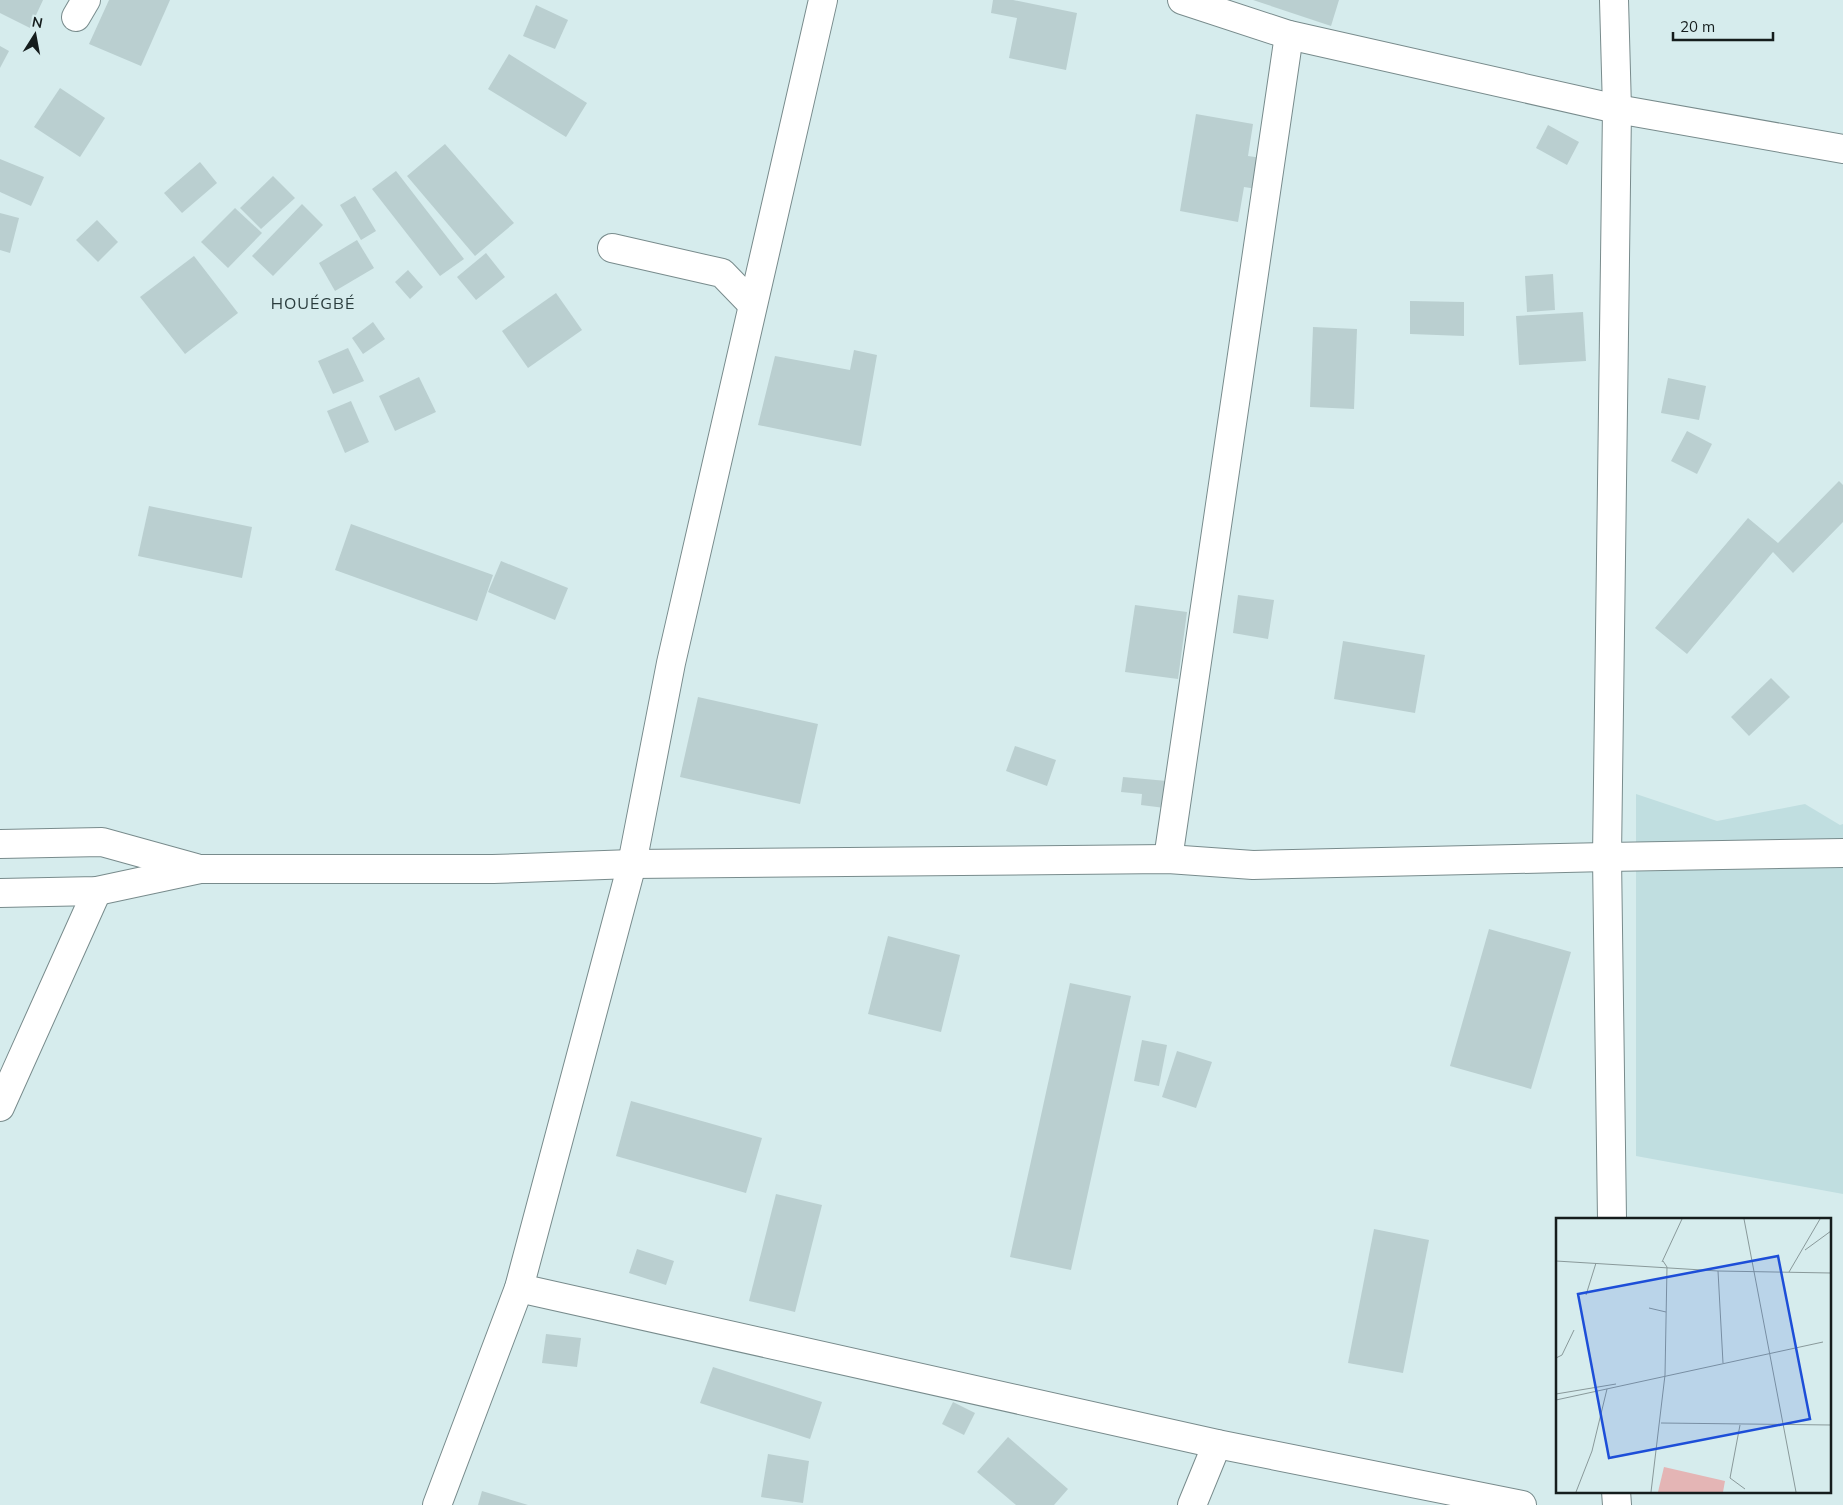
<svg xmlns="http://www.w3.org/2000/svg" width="1843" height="1505" font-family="Mulish,sans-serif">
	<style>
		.built { fill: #c0dee0 }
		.building { fill: #bacfd0 }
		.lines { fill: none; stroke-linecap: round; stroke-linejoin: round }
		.minor-casing { stroke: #788b8c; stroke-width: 30 }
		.tertiary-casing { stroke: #788b8c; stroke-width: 30 }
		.minor { stroke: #fff; stroke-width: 28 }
		.tertiary { stroke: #fff; stroke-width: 28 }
		.labels { text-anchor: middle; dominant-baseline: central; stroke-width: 4; stroke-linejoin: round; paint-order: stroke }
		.quarter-label { font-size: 16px; letter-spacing: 1px; fill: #2a3c3d; stroke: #d6eced }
		.inset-road { fill: none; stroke: #89999a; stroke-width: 1 }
		.view { fill: #1d4ed8; fill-opacity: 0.15; stroke: #1d4ed8; stroke-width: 2.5 }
		.inset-edge { fill: none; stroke: #151d1d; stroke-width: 2.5 }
	</style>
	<rect width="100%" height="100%" fill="#d6eced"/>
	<polygon class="built" points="1636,794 1717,821 1805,804 1840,825 1843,824 1843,1194 1636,1156"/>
	<g class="building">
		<polygon points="0,0 43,0 30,28 0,13"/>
		<polygon points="109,0 170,0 141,66 89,44"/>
		<polygon points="993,0 1013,0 1077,13 1066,70 1009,58 1017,18 991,13"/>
		<polygon points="1253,0 1339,0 1331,26"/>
		<polygon points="536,5 568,20 555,49 523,36"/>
		<polygon points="0,46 9,51 0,68"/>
		<polygon points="509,54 587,103 566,137 488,89"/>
		<polygon points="60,88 105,118 80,157 34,127"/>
		<polygon points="1196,114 1253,124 1248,156 1262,158 1257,189 1244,187 1238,222 1180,211"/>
		<polygon points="1548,125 1579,142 1567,165 1536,148"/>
		<polygon points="445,144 514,223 475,256 407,176"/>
		<polygon points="0,159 44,177 31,206 0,192"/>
		<polygon points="200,162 217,183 182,213 164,193"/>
		<polygon points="396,171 464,259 440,276 372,189"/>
		<polygon points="273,176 295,198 261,229 240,208"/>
		<polygon points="355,196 376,231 361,240 340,205"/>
		<polygon points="302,204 323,225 273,276 252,256"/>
		<polygon points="235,208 262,233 228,268 201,242"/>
		<polygon points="0,213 19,218 10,253 0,250"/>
		<polygon points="97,220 118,242 98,262 76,240"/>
		<polygon points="357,240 374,268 335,291 319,263"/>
		<polygon points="486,253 505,277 476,300 457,277"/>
		<polygon points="194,256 238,313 185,354 140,297"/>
		<polygon points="408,270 423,287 410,299 395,282"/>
		<polygon points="1553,274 1555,310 1527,312 1525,276"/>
		<polygon points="556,293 582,330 528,368 502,331"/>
		<polygon points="1410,301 1464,302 1464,336 1410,334"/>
		<polygon points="1583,312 1586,361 1519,365 1516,316"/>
		<polygon points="373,322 385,339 363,354 352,338"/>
		<polygon points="1313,327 1357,329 1354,409 1310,407"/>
		<polygon points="348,348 364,381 333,394 318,361"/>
		<polygon points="854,350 877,355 861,446 758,425 775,356 850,370"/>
		<polygon points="419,377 436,412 395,431 379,396"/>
		<polygon points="1668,378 1706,386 1699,420 1661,413"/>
		<polygon points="351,401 369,442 345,453 327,411"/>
		<polygon points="1687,431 1712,444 1697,474 1671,461"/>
		<polygon points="1839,481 1843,485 1843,522 1793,573 1773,552 1687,654 1655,628 1748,518 1778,543"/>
		<polygon points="149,506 252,527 242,578 138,556"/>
		<polygon points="351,524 493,575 477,621 335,570"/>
		<polygon points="501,561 568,588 555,620 488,592"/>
		<polygon points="1238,595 1274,600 1268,639 1233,633"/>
		<polygon points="1135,605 1187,612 1178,679 1125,672"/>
		<polygon points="1343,641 1425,655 1415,713 1334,699"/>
		<polygon points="1771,678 1790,697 1749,736 1731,717"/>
		<polygon points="698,697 818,724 800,804 680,777"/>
		<polygon points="1015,746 1056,760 1047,786 1006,771"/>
		<polygon points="1123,777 1167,781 1165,808 1141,805 1142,794 1121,792"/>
		<polygon points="1489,929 1571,952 1531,1089 1450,1066"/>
		<polygon points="888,936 960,955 941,1032 868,1014"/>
		<polygon points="1070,983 1131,996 1071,1270 1010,1257"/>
		<polygon points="1142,1040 1167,1045 1159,1086 1134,1081"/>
		<polygon points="1177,1051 1212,1062 1196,1108 1162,1097"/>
		<polygon points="631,1101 762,1138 746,1193 616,1156"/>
		<polygon points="776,1194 822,1205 795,1312 749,1301"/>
		<polygon points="1374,1229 1429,1240 1403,1373 1348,1363"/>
		<polygon points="637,1249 674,1261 666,1285 629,1273"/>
		<polygon points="546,1334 581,1338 577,1367 542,1363"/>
		<polygon points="713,1367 822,1402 810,1439 700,1403"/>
		<polygon points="953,1402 975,1413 964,1435 942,1424"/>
		<polygon points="1008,1437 1068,1489 1054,1505 1016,1505 977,1472"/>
		<polygon points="768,1454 809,1461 803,1503 761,1497"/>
		<polygon points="482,1491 528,1505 478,1505"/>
	</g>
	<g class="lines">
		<defs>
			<g id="minor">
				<polyline points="1182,0 1289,35 1617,109 1843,149"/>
				<polyline points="76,17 86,0"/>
				<polyline points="612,248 722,273 752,304"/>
				<polyline points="1607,857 1843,853"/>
				<polyline points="1168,859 1289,35"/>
				<polyline points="0,1107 97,891"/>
				<polyline points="1612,1219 1607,857 1617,109 1614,0"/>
				<polyline points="519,1288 1217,1444 1522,1505"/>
				<polyline points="1616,1491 1617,1505"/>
				<polyline points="437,1505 519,1288 632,864 671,663 823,0"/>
				<polyline points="1192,1505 1217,1444"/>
			</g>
			<g id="tertiary">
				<polyline points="0,844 102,842 196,868"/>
				<polyline points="0,893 97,891 200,869 493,869 632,864 1168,859 1253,865 1607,857"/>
			</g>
		</defs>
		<use href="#minor" class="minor-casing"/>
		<use href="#tertiary" class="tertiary-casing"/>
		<use href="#minor" class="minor"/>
		<use href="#tertiary" class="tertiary"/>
	</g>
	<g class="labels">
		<g class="quarter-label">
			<text x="313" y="303">HOUÉGBÉ</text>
		</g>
	</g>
	<g transform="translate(1556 1218)">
		<rect width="275" height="275" fill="#d6eced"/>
		<path d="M 108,249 L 169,263 L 167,274 L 102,274 Z" fill="#e4b5b5"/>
		<path class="inset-road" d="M 188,1 L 240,274M 249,32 L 275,13M 0,43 L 162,53 L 275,55M 106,44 L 126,1M 162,53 L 167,145M 233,54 L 264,1M 30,77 L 40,45M 93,90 L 110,94M 0,140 L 6,137 L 18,112M 0,176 L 60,166M 0,182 L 267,124M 105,205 L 275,207M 184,207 L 174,260 L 189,271M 20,274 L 36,233 L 51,171M 95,274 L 109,157 L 111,49 L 107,43"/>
		<path class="view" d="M 222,38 L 254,201 L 53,240 L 22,76 Z"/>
		<rect width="275" height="275" class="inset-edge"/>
	</g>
	<g transform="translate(35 35) rotate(11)" stroke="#d6eced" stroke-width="4" paint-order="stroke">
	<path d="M0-4L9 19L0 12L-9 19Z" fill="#151d1d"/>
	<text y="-8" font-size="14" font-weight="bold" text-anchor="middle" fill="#151d1d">N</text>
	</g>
	<path d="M1673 32v8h100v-8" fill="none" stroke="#151d1d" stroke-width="2.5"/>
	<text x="1680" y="32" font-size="15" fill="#151d1d" stroke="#d6eced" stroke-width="4" paint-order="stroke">20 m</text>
</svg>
